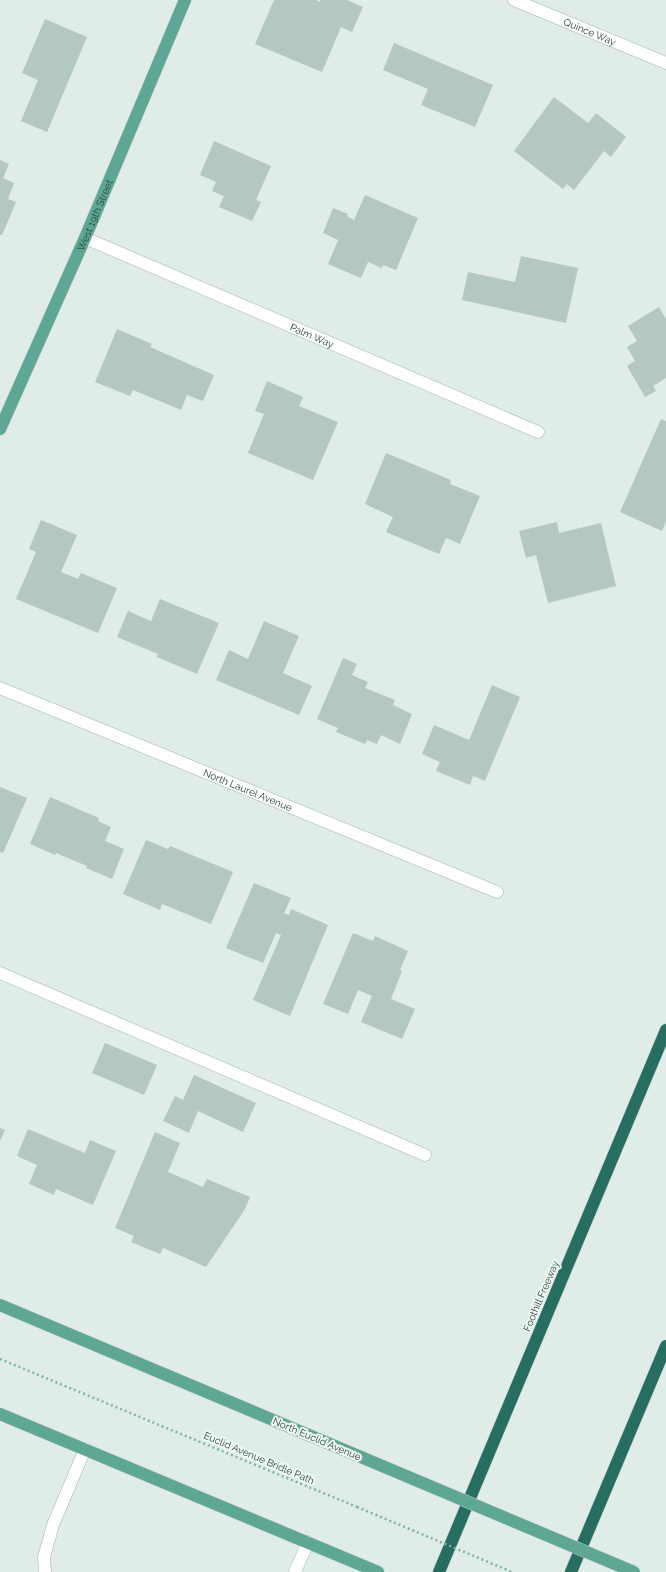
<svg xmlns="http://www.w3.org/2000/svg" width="666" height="1572" font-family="Raleway,sans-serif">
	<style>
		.building { fill: #b4c7c0 }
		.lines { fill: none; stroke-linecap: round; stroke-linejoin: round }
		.minor-casing { stroke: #a1b4ae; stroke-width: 13 }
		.major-casing { stroke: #c0c9c7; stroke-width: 13 }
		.highway-casing { stroke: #c0c9c7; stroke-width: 13 }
		.path { stroke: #7cb4a3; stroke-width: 2.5; stroke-dasharray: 2 3; stroke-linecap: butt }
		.minor { stroke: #fff; stroke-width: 12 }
		.major { stroke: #5fa795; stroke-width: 12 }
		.highway { stroke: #276e60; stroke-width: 12 }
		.major-bridge-casing { stroke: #c0c9c7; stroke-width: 13; stroke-linecap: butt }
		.path-bridge { stroke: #7cb4a3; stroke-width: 2.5; stroke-dasharray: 2 3; stroke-linecap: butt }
		.major-bridge { stroke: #5fa795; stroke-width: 12 }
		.labels { text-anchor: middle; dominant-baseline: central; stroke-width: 4; stroke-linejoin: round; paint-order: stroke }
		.street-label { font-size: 10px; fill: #1e3e36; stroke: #f0f8f4 }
	</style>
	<rect width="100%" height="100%" fill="#dfece7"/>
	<g class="building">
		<polygon points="274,0 316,0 320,2 320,0 347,0 363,7 352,32 341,27 322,72 255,44"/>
		<polygon points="45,19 87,37 47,132 21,121 38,80 22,73"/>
		<polygon points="394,43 493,85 475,127 421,105 428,89 383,70"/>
		<polygon points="554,97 588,123 596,113 626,137 611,157 604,151 574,190 567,184 563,189 514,151"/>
		<polygon points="214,141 271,166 256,200 261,202 252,221 219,207 224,196 212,191 216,182 200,175"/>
		<polygon points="0,160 9,164 3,178 14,183 8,199 16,202 2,235 0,235"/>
		<polygon points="365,195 418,218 396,270 383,265 382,268 368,262 361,278 328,264 338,240 323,233 333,208 348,214 347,216 354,220"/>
		<polygon points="521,256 578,268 566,323 462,300 468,272 515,282"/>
		<polygon points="659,307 666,319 666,378 653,386 656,391 645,397 627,366 635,361 627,347 637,341 628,326"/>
		<polygon points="117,329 152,344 150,347 214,375 203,401 187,395 181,410 133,390 130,396 95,382"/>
		<polygon points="267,381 303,397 299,406 338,422 313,480 248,453 264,414 255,411"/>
		<polygon points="661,419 666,421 666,521 662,531 620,512"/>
		<polygon points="386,453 451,480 450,484 480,496 460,544 446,538 439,554 386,532 393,517 365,504"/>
		<polygon points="41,520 77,535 61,572 78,579 81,573 117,588 98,633 16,599 36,552 29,549"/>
		<polygon points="557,522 559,533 601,523 616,586 548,603 536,555 526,558 519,531"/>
		<polygon points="160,599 219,623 197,674 157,657 158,654 117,637 128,611 151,621"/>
		<polygon points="264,621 299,636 283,673 312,686 299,715 216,680 229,650 248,659"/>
		<polygon points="343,658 357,664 352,675 368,682 365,688 395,700 393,705 412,714 400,744 381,735 377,744 367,740 365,744 336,732 338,728 317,719"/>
		<polygon points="492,685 520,697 485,781 473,776 470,785 436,771 440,762 422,754 434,725 469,740"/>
		<polygon points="0,787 27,798 3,853 0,852"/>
		<polygon points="50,797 99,818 98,821 111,827 105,841 124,849 112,879 86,868 87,866 56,853 55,855 30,844"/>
		<polygon points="146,840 168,849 170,846 233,872 211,924 162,904 160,910 123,894"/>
		<polygon points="254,883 291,898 284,913 289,915 291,909 328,925 290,1016 253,1000 281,935 276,933 263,963 226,948"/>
		<polygon points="353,933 373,941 375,936 408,951 400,970 402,971 391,999 415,1009 402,1039 361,1022 372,996 358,990 348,1014 323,1004"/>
		<polygon points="105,1043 157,1065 144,1095 92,1073"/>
		<polygon points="194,1075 256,1103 243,1132 198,1111 189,1133 163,1121 175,1096 183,1100"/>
		<polygon points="0,1128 5,1130 0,1141"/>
		<polygon points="28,1129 85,1153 90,1140 116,1151 93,1205 56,1189 54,1195 29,1184 37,1165 17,1156"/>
		<polygon points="155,1132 180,1143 168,1172 203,1187 207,1179 250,1197 245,1209 206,1267 163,1248 160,1254 131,1242 134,1236 115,1228"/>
	</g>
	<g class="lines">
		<defs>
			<g id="minor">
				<path id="s1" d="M 514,0 L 666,63"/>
				<path id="s2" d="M 85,238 L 538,432"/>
				<path id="s3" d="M 0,688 L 497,892"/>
				<polyline points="0,973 425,1155"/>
				<polyline points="45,1572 44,1557 53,1525 85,1449"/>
				<polyline points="295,1572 308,1542"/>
			</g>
			<g id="major">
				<path id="s4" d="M 0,429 L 85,238 L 185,0"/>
				<polyline points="0,1305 311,1436"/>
				<polyline points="0,1414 378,1572"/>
			</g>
			<g id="highway">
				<polyline points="439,1572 666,1030"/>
				<polyline points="571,1572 666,1346"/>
			</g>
		</defs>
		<use href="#minor" class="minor-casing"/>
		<use href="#major" class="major-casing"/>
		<use href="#highway" class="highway-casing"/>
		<polyline class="path" points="0,1359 357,1507"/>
		<use href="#minor" class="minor"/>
		<use href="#major" class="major"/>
		<use href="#highway" class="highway"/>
		<defs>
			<polyline id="major-bridge" points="311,1436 634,1572"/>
		</defs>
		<use href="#major-bridge" class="major-bridge-casing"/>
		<polyline class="path-bridge" points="357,1507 512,1572"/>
		<use href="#major-bridge" class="major-bridge"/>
	</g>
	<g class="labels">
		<g class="street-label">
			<text stroke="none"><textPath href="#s1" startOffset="82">Quince Way</textPath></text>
			<text stroke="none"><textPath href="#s4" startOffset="234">West 19th Street</textPath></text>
			<text stroke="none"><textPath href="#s2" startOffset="247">Palm Way</textPath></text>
			<text stroke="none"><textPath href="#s3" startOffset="268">North Laurel Avenue</textPath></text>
			<text transform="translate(541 1296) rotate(-67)">Foothill Freeway</text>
			<text transform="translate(317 1439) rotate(23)">North Euclid Avenue</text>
			<text transform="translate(259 1458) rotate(23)">Euclid Avenue Bridle Path</text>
		</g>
	</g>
</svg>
